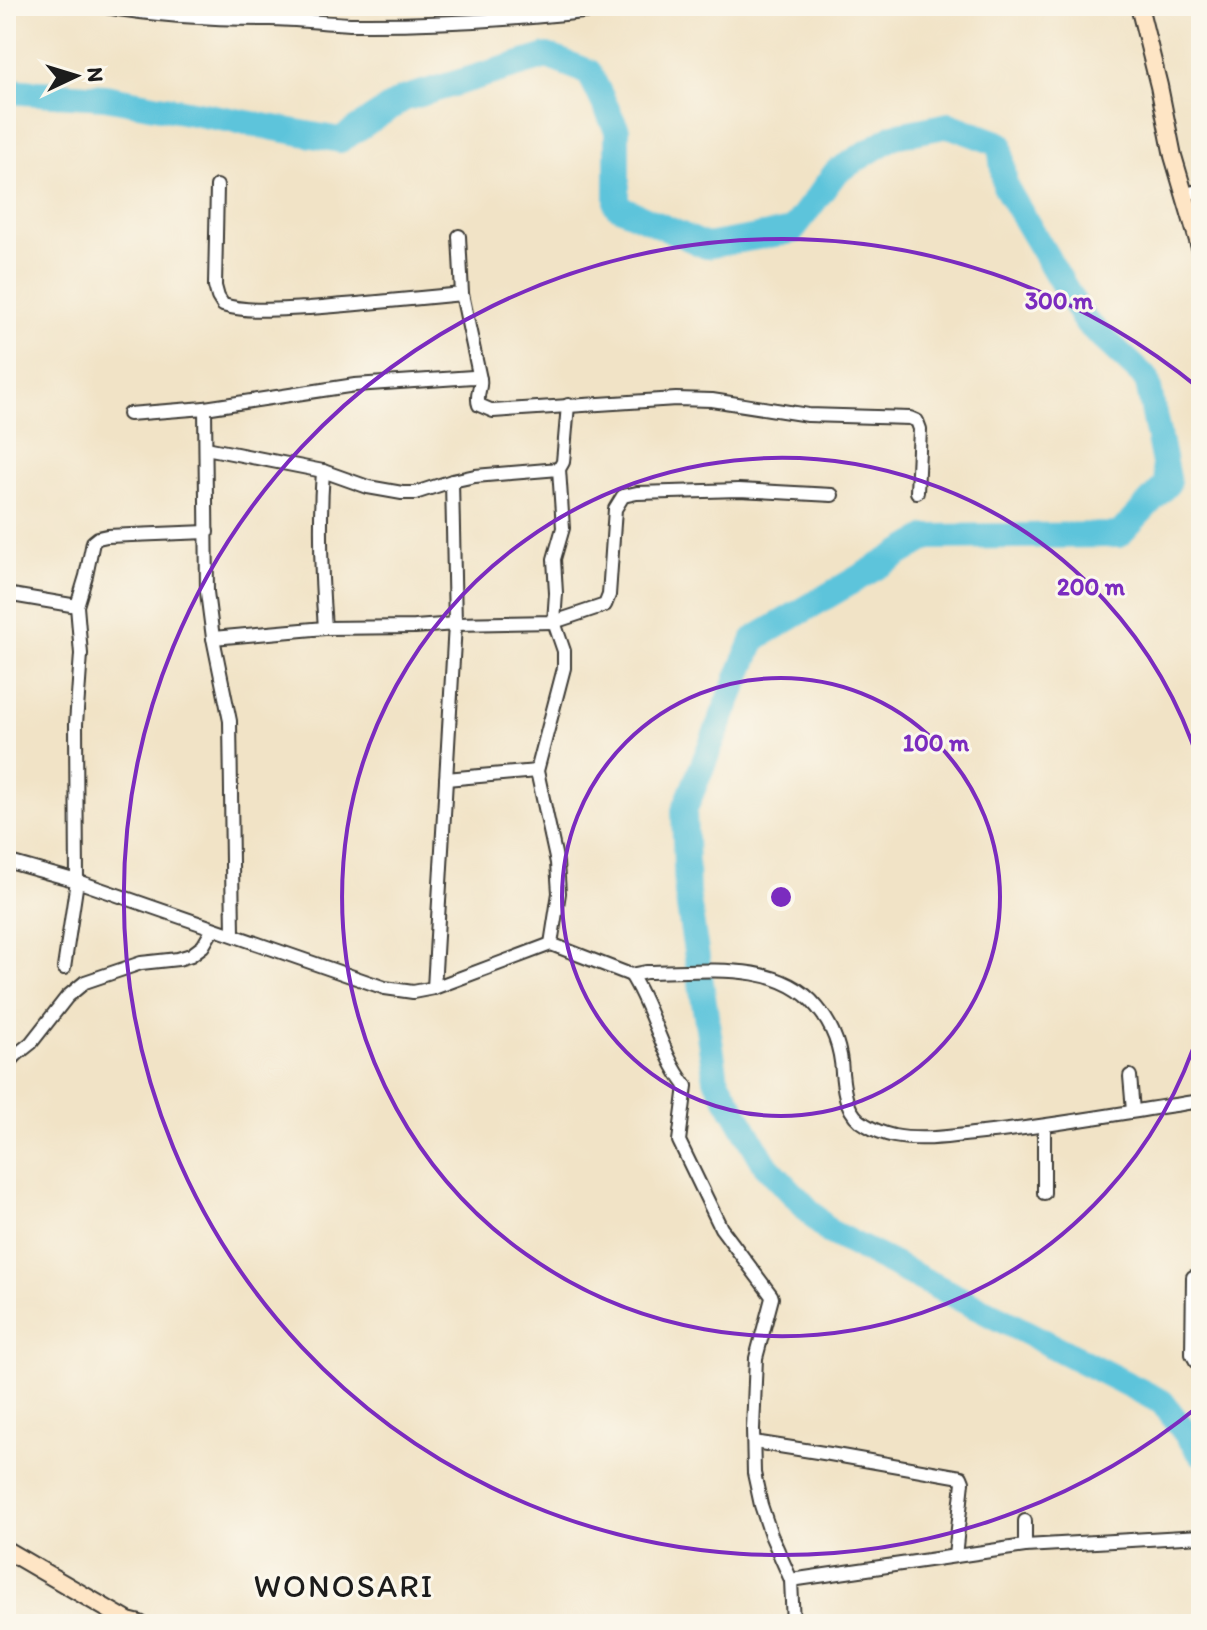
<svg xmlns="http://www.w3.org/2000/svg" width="1207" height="1630" font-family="Itim,sans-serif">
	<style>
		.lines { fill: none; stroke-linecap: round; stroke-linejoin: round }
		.river { stroke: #5dc4db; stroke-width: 26 }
		.street-casing { stroke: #3c3a36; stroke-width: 16 }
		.secondary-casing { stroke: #3c3a36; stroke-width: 20 }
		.street { stroke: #fff; stroke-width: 12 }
		.secondary { stroke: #fee5c5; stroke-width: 16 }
		.ring { fill: none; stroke: #7b2cbf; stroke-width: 4 }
		.labels { text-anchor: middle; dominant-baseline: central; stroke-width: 6; stroke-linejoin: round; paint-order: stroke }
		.quarter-label { font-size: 32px; letter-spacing: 2px; fill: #1c1c1c; stroke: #fbf7ec }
		.centre { fill: #7b2cbf; stroke: #fbf7ec; stroke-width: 4 }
		.ring-label { font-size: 24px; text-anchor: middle; font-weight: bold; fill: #7b2cbf; stroke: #fbf7ec; stroke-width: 6; stroke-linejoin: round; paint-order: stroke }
	</style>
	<rect width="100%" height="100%" fill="#fbf7ec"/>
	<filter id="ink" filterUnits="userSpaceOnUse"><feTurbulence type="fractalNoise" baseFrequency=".0125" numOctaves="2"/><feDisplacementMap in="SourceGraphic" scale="16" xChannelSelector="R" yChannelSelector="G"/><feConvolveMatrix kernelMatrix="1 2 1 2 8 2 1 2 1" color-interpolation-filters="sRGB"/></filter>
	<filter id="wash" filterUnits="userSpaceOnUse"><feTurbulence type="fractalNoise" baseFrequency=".006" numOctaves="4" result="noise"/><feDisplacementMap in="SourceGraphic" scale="32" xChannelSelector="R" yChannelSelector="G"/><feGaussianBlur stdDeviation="1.8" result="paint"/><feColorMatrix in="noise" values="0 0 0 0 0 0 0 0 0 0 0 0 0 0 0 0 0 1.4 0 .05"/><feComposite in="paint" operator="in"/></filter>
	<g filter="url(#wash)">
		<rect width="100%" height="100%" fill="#f1e3c6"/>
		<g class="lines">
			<polyline class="river" points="6,91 105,97 340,140 403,99 547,56 589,72 617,130 617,206 706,246 792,231 836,172 894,136 949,125 1000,144 1005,186 1084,320 1147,379 1168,483 1119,535 928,537 754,639 684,811 687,894 716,1079 765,1164 828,1231 1162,1402 1201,1453"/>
		</g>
	</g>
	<g filter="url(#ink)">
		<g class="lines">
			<defs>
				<g id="street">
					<path d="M 100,6 C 157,16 213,19 270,19 C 297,19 323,23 350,24 C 445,25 541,18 635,6"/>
					<path d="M 217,186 L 215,286 L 218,297 L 223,305 C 249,313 281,309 309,308 C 360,304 411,299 462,294"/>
					<polyline points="1183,195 1201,190"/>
					<polyline points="459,236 462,294 480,379"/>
					<polyline points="129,414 205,408"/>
					<polyline points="206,448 323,471 368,487 402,493 415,493 452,481 475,476 559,469"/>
					<path d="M 323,471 C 319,524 321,576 325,628"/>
					<polyline points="452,481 455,624 554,622 605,605 609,595 615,509 623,496 637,493 739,490 832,495"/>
					<polyline points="6,594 77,606"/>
					<polyline points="213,638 325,628 415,627 455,624 434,988"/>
					<polyline points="446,779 537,771"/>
					<path d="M 6,861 L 77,881 L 385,988 L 413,992 L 434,988 L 551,944 L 631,975 L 646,972 C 701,972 778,959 817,1007 C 833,1026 841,1048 842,1073 C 844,1093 847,1115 866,1125 C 874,1130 885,1134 894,1136 C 920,1141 948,1137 973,1134 C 1049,1127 1125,1112 1201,1101"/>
					<path d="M 233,934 L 230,721 L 213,638 L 207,592 L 205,408 L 355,385 L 473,377 L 480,379 C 482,388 475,395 479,405 L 493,411 L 676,399 L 712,400 L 808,415 L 910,418 L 917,421 L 920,429 L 917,492"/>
					<polyline points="551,944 559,893 557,863 537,771 564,668 564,651 554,622 556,593 554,559 563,528 559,469 563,462 568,405"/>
					<polyline points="64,968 77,881 76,724 81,654 77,606 86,576 93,542 98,538 107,536 207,532"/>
					<path d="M 631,975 C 654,1011 660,1052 686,1086 L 679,1141 L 721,1228 L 771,1295 L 772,1298 L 756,1358 L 753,1429 L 754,1473 L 761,1505 L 771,1535 L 791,1580 L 793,1624"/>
					<polyline points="6,1066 16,1055 31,1043 67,997 85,982 141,963 178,959 191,955 203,946 213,929"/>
					<polyline points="1130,1076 1133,1111"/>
					<polyline points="1044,1126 1044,1193"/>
					<polyline points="1193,1277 1192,1354 1196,1361 1201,1362"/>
					<polyline points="754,1442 830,1454 961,1477 963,1482 955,1556"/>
					<polyline points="1025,1521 1025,1546"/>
					<polyline points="791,1580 1025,1546 1201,1536"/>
				</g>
				<g id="secondary">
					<polyline points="1139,6 1159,86 1173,156 1201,251"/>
					<polyline points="6,1550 128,1621 140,1624"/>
				</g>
			</defs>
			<use href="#street" class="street-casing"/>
			<use href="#secondary" class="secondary-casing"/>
			<use href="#street" class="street"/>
			<use href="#secondary" class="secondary"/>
		</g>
	</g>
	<g class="ring">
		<circle cx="781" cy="897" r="219"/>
		<path d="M1201 1025A439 439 0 1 1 1201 769"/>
		<path d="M1200 1405A658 658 0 1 1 1200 389"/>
	</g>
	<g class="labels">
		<g class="quarter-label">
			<text x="344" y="1586">WONOSARI</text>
		</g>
	</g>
	<circle cx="781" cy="897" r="12" class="centre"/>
	<g class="ring-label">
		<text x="1059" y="309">300 m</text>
		<text x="1091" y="595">200 m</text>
		<text x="936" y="751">100 m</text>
	</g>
	<rect width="1207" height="1630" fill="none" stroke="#fbf7ec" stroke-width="32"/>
	<g transform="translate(76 76) rotate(86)" stroke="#fbf7ec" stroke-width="6" paint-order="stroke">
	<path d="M0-6L14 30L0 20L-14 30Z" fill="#1c1c1c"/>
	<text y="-12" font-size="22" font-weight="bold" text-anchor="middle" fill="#1c1c1c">N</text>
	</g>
</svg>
